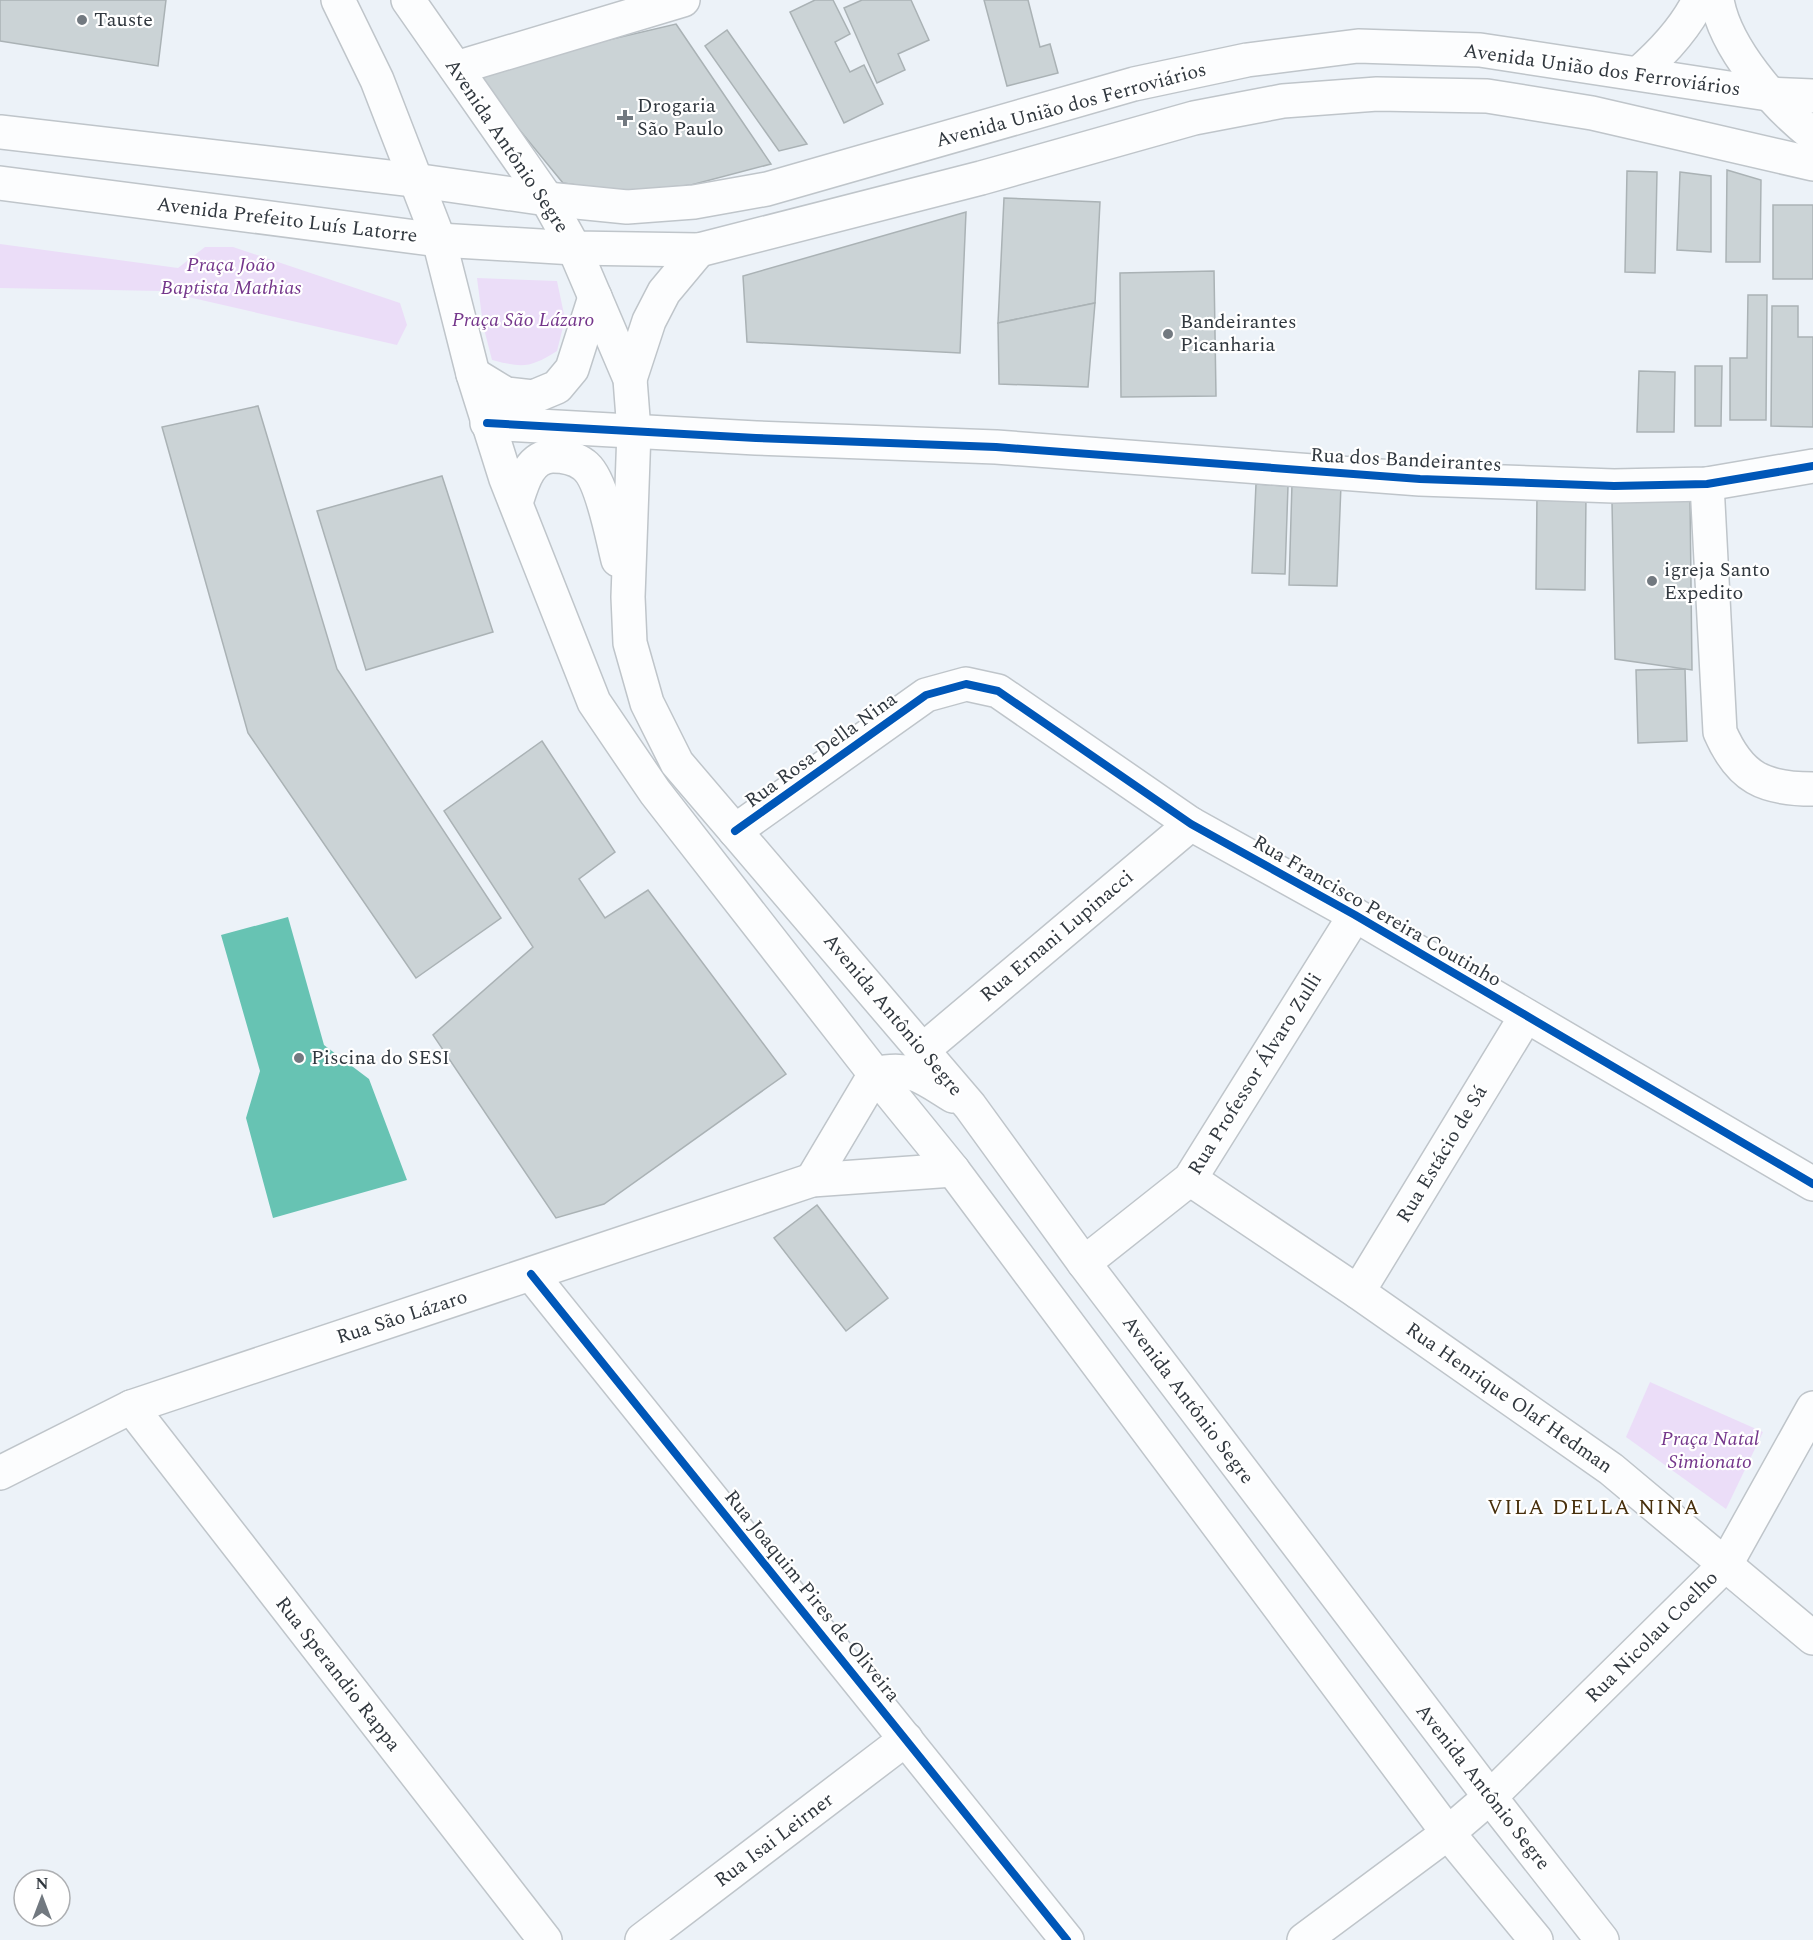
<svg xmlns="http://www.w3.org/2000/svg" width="1813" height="1940" font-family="Spectral,serif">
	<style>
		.green { fill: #ebddf8 }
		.water { fill: #67c3b3 }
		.building { fill: #cbd3d6; stroke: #aab2b5; stroke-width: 1.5 }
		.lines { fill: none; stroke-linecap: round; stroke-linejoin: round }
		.minor-casing { stroke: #bfc5ca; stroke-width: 36 }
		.major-casing { stroke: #bfc5ca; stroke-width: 36 }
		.minor { stroke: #fcfdfe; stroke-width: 33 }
		.major { stroke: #fcfdfe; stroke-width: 33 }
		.cycleway-casing { stroke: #fff; stroke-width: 11 }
		.cycleway { stroke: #0057b8; stroke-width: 8 }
		.poi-dot { fill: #727980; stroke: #fff; stroke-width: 2 }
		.labels { text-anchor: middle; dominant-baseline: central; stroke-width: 4.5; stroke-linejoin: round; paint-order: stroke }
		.poi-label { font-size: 20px; fill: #31383f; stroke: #fff; text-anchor: start }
		.street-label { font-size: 20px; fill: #31383f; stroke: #fff }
		.park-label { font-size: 20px; font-style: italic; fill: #74368b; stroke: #fff }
		.neighbourhood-label { font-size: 21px; letter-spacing: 1.5px; fill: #472f0c; stroke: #fff }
	</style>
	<rect width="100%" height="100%" fill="#ecf2f8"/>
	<g class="green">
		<polygon points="0,244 178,268 205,247 233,247 400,303 407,325 397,345 162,291 0,288"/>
		<path d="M 477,278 L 557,281 L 565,319 L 557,351 C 530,368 523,368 492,360 L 483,325 Z"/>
		<polygon points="1650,1382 1763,1432 1726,1509 1626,1437"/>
	</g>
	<polygon class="water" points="288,917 324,1045 369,1079 407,1180 273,1218 246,1118 260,1071 221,935"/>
	<g class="building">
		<polygon points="0,0 166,0 158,66 0,41"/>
		<polygon points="815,0 833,0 850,34 835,42 850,72 864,65 883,104 844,123 790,12"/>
		<polygon points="862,0 911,0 929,40 898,54 905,70 877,83 844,8"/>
		<polygon points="984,0 1028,0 1040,47 1050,44 1058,73 1007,86"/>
		<polygon points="676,24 771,164 691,185 623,192 563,183 472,72"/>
		<polygon points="727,30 807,144 779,151 705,46"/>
		<polygon points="1727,170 1761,180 1760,262 1726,262"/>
		<polygon points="1627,171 1657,172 1655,273 1625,272"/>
		<polygon points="1680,172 1711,176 1711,252 1677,250"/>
		<polygon points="1004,198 1100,202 1095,303 998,323"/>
		<rect x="1773" y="205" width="40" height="74"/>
		<polygon points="966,212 960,353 747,342 743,276"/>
		<polygon points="1214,271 1216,396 1121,397 1120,273"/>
		<polygon points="1748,295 1767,295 1766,420 1730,420 1730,358 1747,358"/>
		<polygon points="1095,303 1088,387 999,384 998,323"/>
		<polygon points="1772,306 1798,306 1798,337 1813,337 1813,427 1771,426"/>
		<polygon points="1695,366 1722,366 1721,426 1695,426"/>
		<polygon points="1639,371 1675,372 1674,432 1637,432"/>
		<polygon points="258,406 337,669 501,918 416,978 248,733 162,427"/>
		<polygon points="442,476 493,632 366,670 317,511"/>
		<polygon points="1256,484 1288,486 1285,574 1252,573"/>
		<polygon points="1292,484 1341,485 1337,586 1289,585"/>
		<polygon points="1537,495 1586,495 1585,590 1536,589"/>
		<polygon points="1690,499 1692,670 1615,659 1612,502"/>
		<polygon points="1685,669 1687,741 1638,743 1636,670"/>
		<polygon points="542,741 615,852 579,879 605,918 648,890 786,1074 604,1204 556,1218 433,1035 533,947 444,811"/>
		<polygon points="817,1205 888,1298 846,1331 774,1238"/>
	</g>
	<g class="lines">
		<defs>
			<g id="minor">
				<polyline points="456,68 683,0"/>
				<polyline points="487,423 756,438 996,447 1420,479 1614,486 1707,484 1813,466"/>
				<path d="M 1707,484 L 1720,732 C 1740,778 1764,789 1813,789"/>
				<polyline points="735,831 926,695 966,684 998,691 1191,824 1355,915 1813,1184"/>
				<polyline points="924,1049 1191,824"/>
				<polyline points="1190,1179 1358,1292 1611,1469 1813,1638"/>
				<polyline points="1084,1263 1190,1179 1355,915"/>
				<polyline points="531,1274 1067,1940"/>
				<polyline points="1358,1292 1526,1016"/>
				<polyline points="131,1407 545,1940"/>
				<polyline points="642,1940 906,1739"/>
				<polyline points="1304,1940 1448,1833 1490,1797 1726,1564 1813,1408"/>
			</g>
			<g id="major">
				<polyline points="338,0 377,80 439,240 473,374 506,479 594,702 655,792 875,1074 953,1170 1448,1833 1536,1940"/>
				<polyline points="408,0 547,199 574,248 630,379 634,431 628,597 630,643 647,703 677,763 970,1106 1084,1263 1490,1797 1602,1940"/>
				<path d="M 1717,0 C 1725,48 1775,105 1813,135"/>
				<path d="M 1639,73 C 1663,52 1685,29 1699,0"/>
				<polyline points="0,132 414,180 547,199 627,207 694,202 767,189 1134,84 1247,60 1358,46 1480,50 1768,94 1813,96"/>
				<polyline points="0,183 439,240 574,248 699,250 981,178 1194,118 1283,101 1377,94 1487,96 1592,113 1813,164"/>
				<polyline points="473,374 506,394 533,397 557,387 572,369 595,297"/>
				<polyline points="630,379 649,321 664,292 699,250"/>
				<path d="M 516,503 C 522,484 529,456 553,456 C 565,456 575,458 584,465 C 602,478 612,537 618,560"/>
				<path d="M 812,1180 L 875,1074 C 910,1065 924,1078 953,1096"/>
				<polyline points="0,1473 131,1407 812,1180 953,1170"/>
			</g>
		</defs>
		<use href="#minor" class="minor-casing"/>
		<use href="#major" class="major-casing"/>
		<use href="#minor" class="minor"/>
		<use href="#major" class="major"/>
		<defs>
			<g id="cycleway">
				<polyline points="487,423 756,438 996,447 1420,479 1614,486 1707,484 1813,466"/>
				<polyline points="735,831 926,695 966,684 998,691 1191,824 1355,915 1813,1184"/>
				<polyline points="531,1274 1067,1940"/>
			</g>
		</defs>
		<use href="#cycleway" class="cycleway-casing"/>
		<use href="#cycleway" class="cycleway"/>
	</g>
	<g class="poi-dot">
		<circle cx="82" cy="20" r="6"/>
		<path d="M622 109h6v6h6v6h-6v6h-6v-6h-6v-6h6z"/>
		<circle cx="1168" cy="334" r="6"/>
		<circle cx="1652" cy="581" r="6"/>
		<circle cx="299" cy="1058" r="6"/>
	</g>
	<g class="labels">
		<g class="poi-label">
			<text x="94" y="20">Tauste</text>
			<text x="637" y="106">Drogaria<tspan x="637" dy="23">São Paulo</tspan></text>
			<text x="1180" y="322">Bandeirantes<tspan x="1180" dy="23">Picanharia</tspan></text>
			<text x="1664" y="570">igreja Santo<tspan x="1664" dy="23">Expedito</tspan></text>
			<text x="311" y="1058">Piscina do SESI</text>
		</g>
		<g class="street-label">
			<text transform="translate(1602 70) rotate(8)">Avenida União dos Ferroviários</text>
			<text transform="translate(1071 105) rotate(-15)">Avenida União dos Ferroviários</text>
			<text transform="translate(507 146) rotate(56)">Avenida Antônio Segre</text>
			<text transform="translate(287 220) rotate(7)">Avenida Prefeito Luís Latorre</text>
			<text transform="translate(1406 460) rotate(3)">Rua dos Bandeirantes</text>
			<text transform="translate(821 750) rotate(-36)">Rua Rosa Della Nina</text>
			<text transform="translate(1377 911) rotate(30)">Rua Francisco Pereira Coutinho</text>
			<text transform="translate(1057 936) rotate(-40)">Rua Ernani Lupinacci</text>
			<text transform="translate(893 1015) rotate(50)">Avenida Antônio Segre</text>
			<text transform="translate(1255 1074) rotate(-58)">Rua Professor Álvaro Zulli</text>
			<text transform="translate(1442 1154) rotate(-59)">Rua Estácio de Sá</text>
			<text transform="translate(402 1317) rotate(-18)">Rua São Lázaro</text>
			<text transform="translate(1509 1398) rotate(35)">Rua Henrique Olaf Hedman</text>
			<text transform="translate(1188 1400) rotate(53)">Avenida Antônio Segre</text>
			<text transform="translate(812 1596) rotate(51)">Rua Joaquim Pires de Oliveira</text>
			<text transform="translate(1652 1637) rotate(-45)">Rua Nicolau Coelho</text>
			<text transform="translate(338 1674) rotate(52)">Rua Sperandio Rappa</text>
			<text transform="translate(1483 1787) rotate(52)">Avenida Antônio Segre</text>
			<text transform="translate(774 1840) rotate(-37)">Rua Isai Leirner</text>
		</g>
		<g class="park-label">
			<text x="231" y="265">Praça João<tspan x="231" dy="23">Baptista Mathias</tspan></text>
			<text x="523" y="320">Praça São Lázaro</text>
			<text x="1710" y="1439">Praça Natal<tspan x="1710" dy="23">Simionato</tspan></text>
		</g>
		<g class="neighbourhood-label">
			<text x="1594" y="1508">VILA DELLA NINA</text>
		</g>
	</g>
	<g transform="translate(42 1898)"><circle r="28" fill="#ffffff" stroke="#adafb2" stroke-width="1.5"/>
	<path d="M0-4.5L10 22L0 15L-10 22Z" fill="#727980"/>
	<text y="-9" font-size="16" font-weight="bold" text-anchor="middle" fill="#31383f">N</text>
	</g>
</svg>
